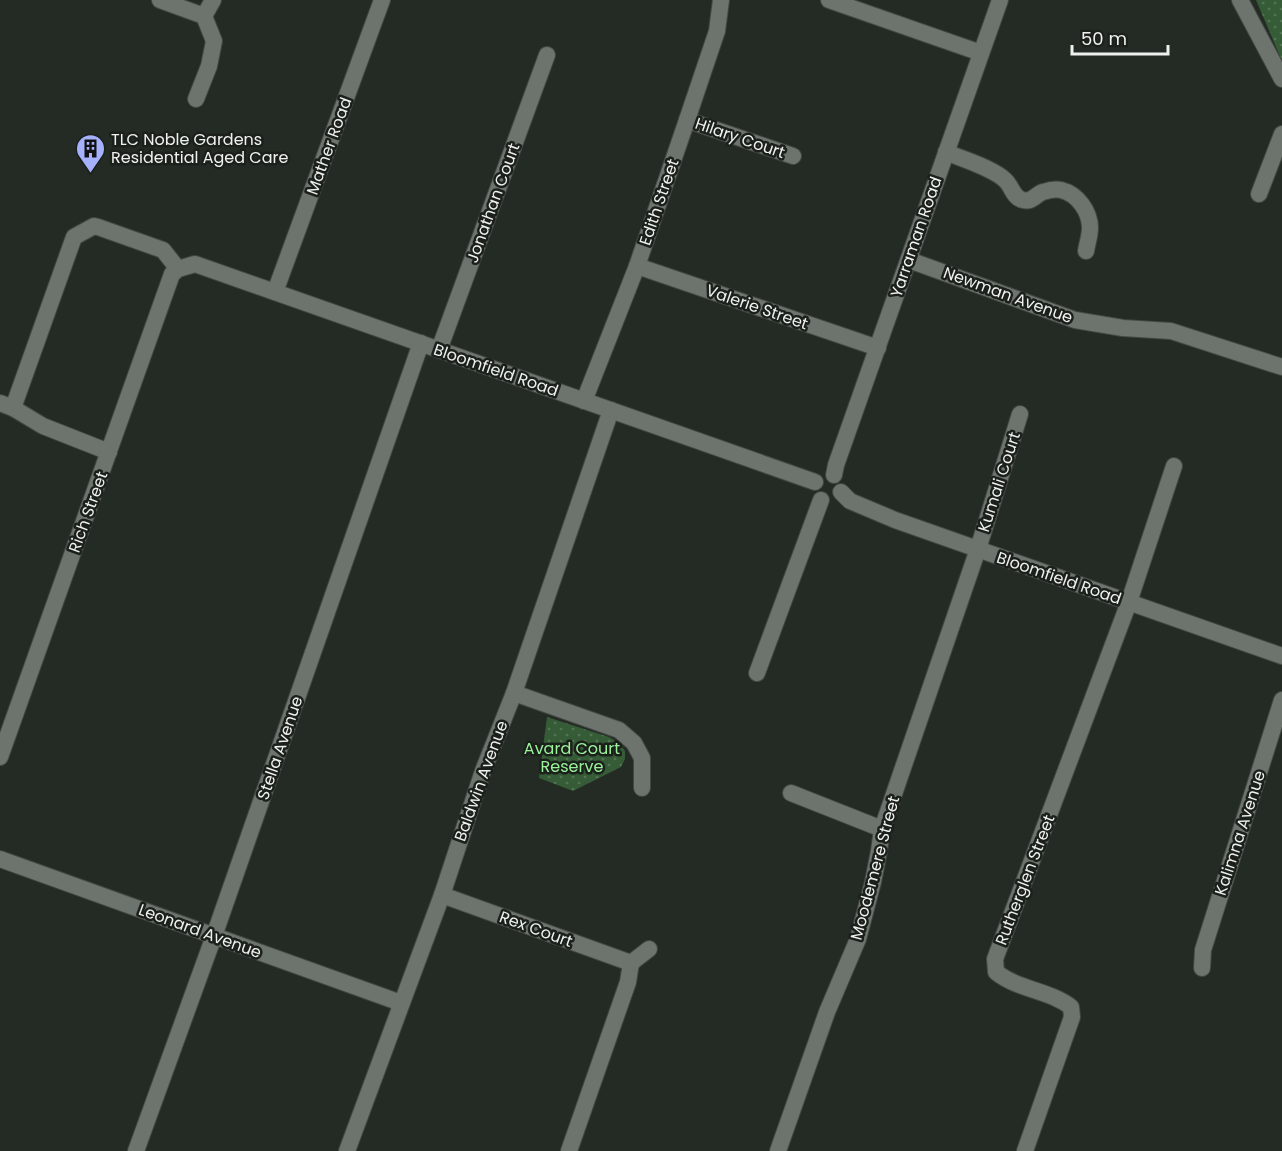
<svg xmlns="http://www.w3.org/2000/svg" width="1282" height="1151" font-family="Poppins,sans-serif">
	<style>
		.park { fill: url(#park-dots) }
		.lines { fill: none; stroke-linecap: round; stroke-linejoin: round }
		.minor-casing { stroke: #434843; stroke-width: 18 }
		.minor { stroke: #6d736d; stroke-width: 16 }
		.labels { text-anchor: middle; dominant-baseline: central; stroke-width: 5; stroke-linejoin: round; paint-order: stroke }
		.street-label { font-size: 16px; fill: #eef1ee; stroke: #1b201b }
		.poi-label { font-size: 16px; fill: #eef1ee; stroke: #1b201b; text-anchor: start }
		.park-label { font-size: 16px; fill: #9af39b; stroke: #1b201b }
	</style>
	<defs>
		<pattern id="park-dots" width="8" height="8" patternUnits="userSpaceOnUse" patternTransform="scale(1.5)"><rect width="8" height="8" fill="#355c36"/><path d="M2 2h.1M6 6h.1" fill="none" stroke="#537453" stroke-width="1.8" stroke-linecap="round"/></pattern>
	</defs>
	<rect width="100%" height="100%" fill="#242a24"/>
	<g class="park">
		<polygon points="1256,0 1282,0 1282,61"/>
		<polygon points="547,717 609,737 619,743 625,751 625,759 621,767 573,791 539,778"/>
	</g>
	<g class="lines">
		<defs>
			<g id="minor">
				<polyline points="160,0 204,16"/>
				<polyline points="829,0 981,53"/>
				<polyline points="1240,0 1282,79"/>
				<polyline points="196,99 209,66 214,41 204,16 213,0"/>
				<polyline points="687,120 793,156"/>
				<path d="M 946,152 C 962,159 993,168 1005,180 C 1012,186 1013,198 1023,200 C 1032,203 1036,194 1043,192 C 1049,190 1056,189 1061,190 C 1078,194 1090,212 1090,228 C 1090,236 1087,244 1086,251"/>
				<polyline points="1259,194 1282,134"/>
				<polyline points="909,260 1075,320 1123,328 1171,331 1282,367"/>
				<polyline points="637,266 878,348"/>
				<polyline points="275,292 382,0"/>
				<polyline points="439,350 547,55"/>
				<polyline points="584,401 637,266 687,120 717,31 721,0"/>
				<polyline points="0,403 13,408 43,426 109,452"/>
				<polyline points="13,408 74,237 94,226 98,227 163,250 178,269"/>
				<polyline points="834,475 836,465 1000,0"/>
				<polyline points="841,492 850,501 895,520 1282,656"/>
				<polyline points="757,673 821,500"/>
				<polyline points="514,693 619,730 634,743 642,758 642,788"/>
				<polyline points="0,757 172,274 178,269 195,264 815,482"/>
				<polyline points="791,793 882,829"/>
				<polyline points="0,859 401,1003"/>
				<polyline points="442,895 631,963 628,982 569,1151"/>
				<polyline points="631,963 649,949"/>
				<polyline points="1202,968 1203,950 1282,700"/>
				<polyline points="136,1151 214,936 421,343"/>
				<polyline points="347,1151 442,895 483,771 514,693 611,410"/>
				<polyline points="778,1151 827,1012 858,939 873,882 879,851 882,829 978,549 1020,414"/>
				<path d="M 1025,1151 L 1072,1017 L 1071,1007 C 1049,990 1018,990 996,972 L 995,959 L 1129,602 L 1174,466"/>
			</g>
		</defs>
		<use href="#minor" class="minor-casing"/>
		<use href="#minor" class="minor"/>
	</g>
	<defs>
		<symbol id="building-pin" viewBox="-11 -11 22 30"><path d="M0 17L-7.5 6A9.5 9.5 0 1 1 7.5 6Z" fill="#a5b1fc" stroke="#1b201b"/><path d="M-4-6H4V6H1V3H-1V6H-4ZM-2.5-4.3h1.7v1.8h-1.7ZM.8-4.3h1.7v1.8H.8ZM-2.5-1h1.7V.8h-1.7ZM.8-1h1.7V.8H.8Z" fill="#111"/></symbol>
	</defs>
	<g fill-rule="evenodd">
		<use href="#building-pin" x="74" y="132" width="33" height="45"/>
	</g>
	<g class="labels">
		<g class="street-label">
			<text transform="translate(740 138) rotate(19)">Hilary Court</text>
			<text transform="translate(329 146) rotate(-70)">Mather Road</text>
			<text transform="translate(659 202) rotate(-71)">Edith Street</text>
			<text transform="translate(493 203) rotate(-70)">Jonathan Court</text>
			<text transform="translate(916 237) rotate(-71)">Yarraman Road</text>
			<text transform="translate(1008 295) rotate(20)">Newman Avenue</text>
			<text transform="translate(757 307) rotate(19)">Valerie Street</text>
			<text transform="translate(496 370) rotate(19)">Bloomfield Road</text>
			<text transform="translate(999 482) rotate(-72)">Kumali Court</text>
			<text transform="translate(88 512) rotate(-70)">Rich Street</text>
			<text transform="translate(1059 578) rotate(19)">Bloomfield Road</text>
			<text transform="translate(280 748) rotate(-71)">Stella Avenue</text>
			<text transform="translate(481 781) rotate(-70)">Baldwin Avenue</text>
			<text transform="translate(1240 833) rotate(-72)">Kalimna Avenue</text>
			<text transform="translate(875 868) rotate(-75)">Moodemere Street</text>
			<text transform="translate(1025 880) rotate(-69)">Rutherglen Street</text>
			<text transform="translate(536 929) rotate(20)">Rex Court</text>
			<text transform="translate(200 931) rotate(20)">Leonard Avenue</text>
		</g>
		<g class="poi-label">
			<text x="111" y="139">TLC Noble Gardens<tspan x="111" dy="18">Residential Aged Care</tspan></text>
		</g>
		<g class="park-label">
			<text x="572" y="748">Avard Court<tspan x="572" dy="18">Reserve</tspan></text>
		</g>
	</g>
	<path d="M1072 45v9h96v-9" fill="none" stroke="#eef1ee" stroke-width="3"/>
	<text x="1081" y="45" font-size="18" fill="#eef1ee" stroke="#1b201b" stroke-width="4.5" paint-order="stroke">50 m</text>
</svg>
